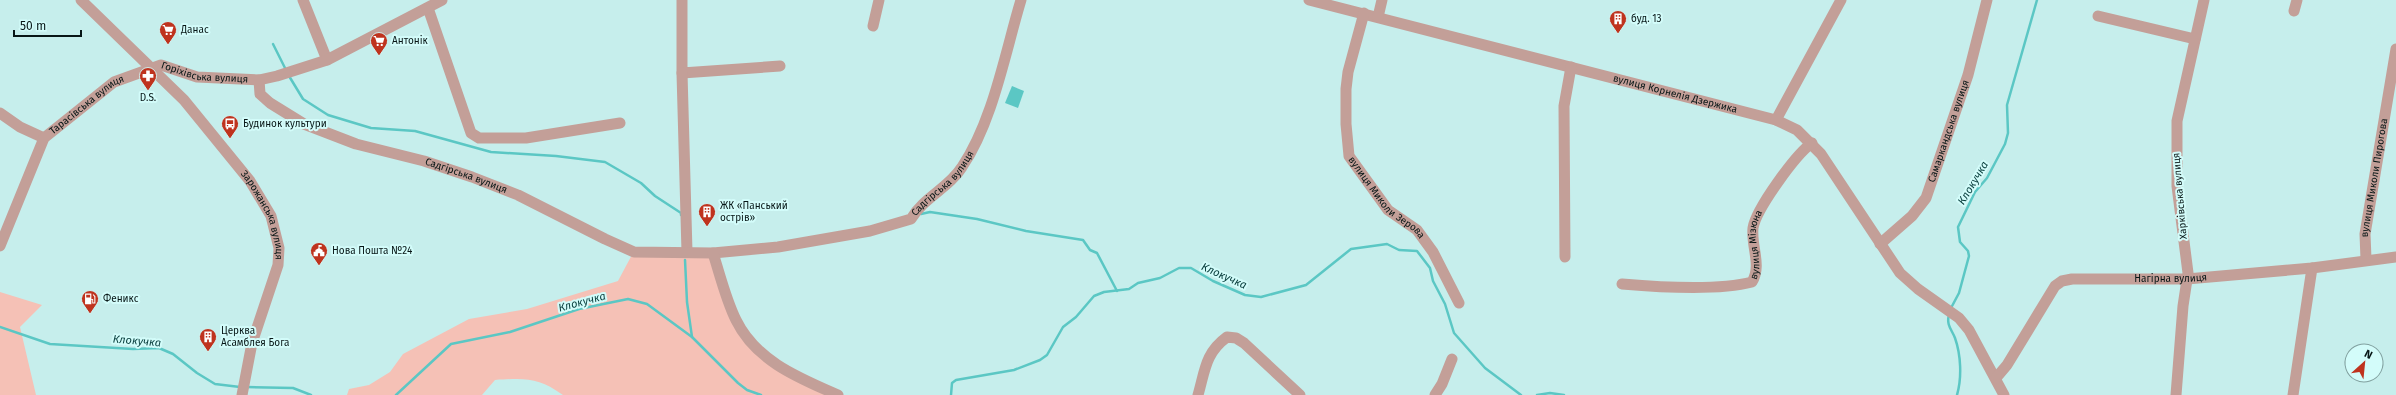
<svg xmlns="http://www.w3.org/2000/svg" width="2396" height="395" font-family="'Fira Sans',sans-serif">
	<style>
		.green { fill: #f5c1b6 }
		.water { fill: #5bc7c4 }
		.lines { fill: none; stroke-linecap: round; stroke-linejoin: round }
		.stream { stroke: #5bc7c4; stroke-width: 2.5 }
		.minor { stroke: #c39f98; stroke-width: 11 }
		.labels { text-anchor: middle; dominant-baseline: central; stroke-width: 4; stroke-linejoin: round; paint-order: stroke }
		.poi-label { font-size: 10px; fill: #071616; stroke: #d3fcfa; text-anchor: start }
		.street-label { font-size: 10px; fill: #071616; stroke: #d3fcfa }
		.water-label { font-size: 11px; font-style: italic; fill: #063b3a; stroke: #d3fcfa }
	</style>
	<rect width="100%" height="100%" fill="#c6eeec"/>
	<g class="green">
		<path d="M 634,251 L 713,252 L 737,320 L 777,365 L 841,395 L 563,395 C 538,377 525,378 495,380 L 482,395 L 347,395 L 349,389 L 369,385 L 390,372 L 403,354 L 469,319 L 527,309 L 618,281 Z"/>
		<polygon points="0,292 42,305 20,327 36,395 0,395"/>
	</g>
	<polygon class="water" points="1012,86 1024,91 1018,108 1005,103"/>
	<g class="lines">
		<g class="stream">
			<polyline points="273,44 286,70"/>
			<polyline points="289,76 303,99 328,115 371,128 415,131 491,152 556,156 605,162 641,183 655,196 681,213 681,215"/>
			<polyline points="921,214 930,212 977,219 1026,231 1083,240 1090,250 1097,253 1117,291"/>
			<polyline points="685,260 687,302 692,337"/>
			<polyline points="1951,308 1959,293 1969,256 1968,251 1960,242 1958,227 1975,192 1987,178 2005,144 2008,133 2007,105 2037,0"/>
			<path d="M 1949,315 C 1946,325 1952,330 1955,338 C 1961,355 1962,378 1957,395"/>
			<polyline points="0,327 50,344 133,349 159,348 173,354 197,373 215,384 240,387"/>
			<polyline points="247,387 293,388 311,395"/>
			<polyline points="396,395 451,344 510,332 579,309 628,299 647,304 692,337 738,383 747,390 761,395"/>
			<polyline points="951,395 952,383 956,380 1014,370 1040,360 1047,355 1063,327 1076,317 1094,296 1104,292 1129,289 1138,283 1160,278 1179,268 1191,268 1213,281 1245,295 1261,297 1306,285 1351,249 1387,244 1399,250 1417,251 1430,268 1433,281 1445,304 1454,333 1485,368 1521,395"/>
			<polyline points="1537,395 1550,393 1564,395"/>
		</g>
		<g class="minor">
			<path id="s1" d="M 81,0 L 184,100 L 250,181 L 271,216 L 279,248 L 278,265 L 252,343 L 242,395"/>
			<polyline points="303,0 327,60"/>
			<polyline points="682,0 682,73 780,66"/>
			<path id="s2" d="M 1309,0 L 1776,120 L 1797,130 L 1821,154 L 1900,273 L 1918,289 L 1959,318 L 1969,330 L 2004,395"/>
			<polyline points="428,8 471,133 479,138 526,138 620,123"/>
			<polyline points="2294,11 2297,0"/>
			<path id="s3" d="M 1364,13 L 1348,72 L 1346,89 L 1346,124 L 1349,156 L 1388,210 L 1417,230 L 1433,252 L 1459,303"/>
			<polyline points="2098,16 2195,39"/>
			<polyline points="1378,17 1382,0"/>
			<polyline points="873,26 879,0"/>
			<polyline points="682,73 687,252"/>
			<path id="s4" d="M 259,80 L 260,94 L 270,103 L 304,124 L 356,144 L 424,161 L 472,177 L 518,195 L 605,239 L 634,252 L 713,253 L 778,247 L 870,231 L 911,219 C 924,197 949,188 962,167 C 993,121 1005,53 1021,0"/>
			<polyline points="0,113 20,127 44,138"/>
			<polyline points="1776,120 1841,0"/>
			<path id="s5" d="M 1880,244 L 1912,216 L 1926,198 L 1968,75 L 1987,0"/>
			<path id="s6" d="M 0,246 L 44,138 L 114,82 L 161,65 L 197,77 L 259,80 L 277,76 L 327,60 L 442,0"/>
			<path d="M 713,253 C 720,275 726,300 736,320 C 756,361 799,378 838,395"/>
			<polyline points="1565,257 1564,106 1571,67"/>
			<path id="s7" d="M 2366,259 L 2365,234 L 2396,49"/>
			<path id="s8" d="M 1622,284 C 1657,287 1718,291 1752,282 C 1762,265 1751,247 1753,228 C 1756,209 1796,154 1812,143"/>
			<path id="s9" d="M 1996,378 L 2007,365 L 2055,286 L 2062,281 L 2072,279 L 2187,279 L 2312,268 L 2396,257"/>
			<path d="M 1198,395 C 1205,371 1205,353 1227,337 L 1236,338 L 1244,343 L 1300,395"/>
			<polyline points="1435,395 1442,384 1452,359"/>
			<polyline points="2176,395 2183,306 2188,273 2177,186 2177,121 2204,0"/>
			<polyline points="2293,395 2312,268"/>
		</g>
	</g>
	<defs>
		<symbol id="building-pin" viewBox="-11 -11 22 30"><path d="M0 17L-7.5 6A9.5 9.5 0 1 1 7.5 6Z" fill="#bf331e" stroke="#d3fcfa"/><path d="M-4-6H4V6H1V3H-1V6H-4ZM-2.5-4.3h1.7v1.8h-1.7ZM.8-4.3h1.7v1.8H.8ZM-2.5-1h1.7V.8h-1.7ZM.8-1h1.7V.8H.8Z" fill="#fff"/></symbol>
		<symbol id="supermarket-pin" viewBox="-11 -11 22 30"><path d="M0 17L-7.5 6A9.5 9.5 0 1 1 7.5 6Z" fill="#bf331e" stroke="#d3fcfa"/><path d="M-6-5.5h2.5l.6 2H6L4.5 2H-2.5L-4.4-4H-6ZM-1.5 3.2a1.3 1.3 0 1 0 .1 0ZM3 3.2a1.3 1.3 0 1 0 .1 0Z" fill="#fff"/></symbol>
		<symbol id="pharmacy-pin" viewBox="-11 -11 22 30"><path d="M0 17L-7.5 6A9.5 9.5 0 1 1 7.5 6Z" fill="#bf331e" stroke="#d3fcfa"/><path d="M-2-6h4v4h4v4h-4v4h-4v-4h-4v-4h4Z" fill="#fff"/></symbol>
		<symbol id="bus-pin" viewBox="-11 -11 22 30"><path d="M0 17L-7.5 6A9.5 9.5 0 1 1 7.5 6Z" fill="#bf331e" stroke="#d3fcfa"/><path d="M-5-6H5V4H4V6H2V4H-2V6H-4V4H-5ZM-3.5-4V0h7V-4ZM-3.5 1.2v1.5H-2V1.2ZM2 1.2v1.5H3.5V1.2Z" fill="#fff"/></symbol>
		<symbol id="civic-pin" viewBox="-11 -11 22 30"><path d="M0 17L-7.5 6A9.5 9.5 0 1 1 7.5 6Z" fill="#bf331e" stroke="#d3fcfa"/><path d="M-.6-6.5H3V-4.5H.6V-3L4-1V1h2V6H-6V1h2V-1L-.6-3ZM-1.2 2.5V6h2.4V2.5Z" fill="#fff"/></symbol>
		<symbol id="fuel-pin" viewBox="-11 -11 22 30"><path d="M0 17L-7.5 6A9.5 9.5 0 1 1 7.5 6Z" fill="#bf331e" stroke="#d3fcfa"/><path d="M-5.5-6h7V0h2V4h1.3V-2.5L3-4.5l.8-.8L6-3V5H2.5V1h-1V6h-7ZM-4.2-4.7v3.2H.2V-4.7Z" fill="#fff"/></symbol>
	</defs>
	<g fill-rule="evenodd">
		<use href="#building-pin" x="1608" y="9" width="20" height="27"/>
		<use href="#supermarket-pin" x="158" y="20" width="20" height="27"/>
		<use href="#supermarket-pin" x="369" y="31" width="20" height="27"/>
		<use href="#pharmacy-pin" x="138" y="66" width="20" height="27"/>
		<use href="#bus-pin" x="220" y="114" width="20" height="27"/>
		<use href="#building-pin" x="697" y="202" width="20" height="27"/>
		<use href="#civic-pin" x="309" y="241" width="20" height="27"/>
		<use href="#fuel-pin" x="80" y="289" width="20" height="27"/>
		<use href="#building-pin" x="198" y="327" width="20" height="27"/>
	</g>
	<g class="labels">
		<g class="poi-label">
			<text x="1631" y="19">буд. 13</text>
			<text x="181" y="30">Данас</text>
			<text x="392" y="41">Антонік</text>
			<text x="148" y="98" text-anchor="middle">D.S.</text>
			<text x="243" y="124">Будинок культури</text>
			<text x="720" y="206">ЖК «Панський<tspan x="720" dy="12">острів»</tspan></text>
			<text x="332" y="251">Нова Пошта №24</text>
			<text x="103" y="299">Феникс</text>
			<text x="221" y="331">Церква<tspan x="221" dy="12">Асамблея Бога</tspan></text>
		</g>
		<g class="street-label">
			<text stroke="none"><textPath href="#s6" startOffset="301">Горіхівська вулиця</textPath></text>
			<text stroke="none"><textPath href="#s2" startOffset="378">вулиця Корнелія Дзержика</textPath></text>
			<text stroke="none"><textPath href="#s6" startOffset="171">Тарасівська вулиця</textPath></text>
			<text stroke="none"><textPath href="#s5" startOffset="136">Самаркандська вулиця</textPath></text>
			<text stroke="none"><textPath href="#s4" startOffset="238">Садгірська вулиця</textPath></text>
			<text stroke="none"><textPath href="#s7" startOffset="82">вулиця Миколи Пирогова</textPath></text>
			<text stroke="none"><textPath href="#s4" startOffset="751">Садгірська вулиця</textPath></text>
			<text transform="translate(2180 196) rotate(-95)">Харківська вулиця</text>
			<text stroke="none"><textPath href="#s3" startOffset="202">вулиця Миколи Зерова</textPath></text>
			<text stroke="none"><textPath href="#s1" startOffset="285">Зарожанська вулиця</textPath></text>
			<text stroke="none"><textPath href="#s8" startOffset="169">вулиця Мізюна</textPath></text>
			<text stroke="none"><textPath href="#s9" startOffset="227">Нагірна вулиця</textPath></text>
		</g>
		<g class="water-label">
			<text transform="translate(1973 183) rotate(-59)">Клокучка</text>
			<text transform="translate(1224 276) rotate(24)">Клокучка</text>
			<text transform="translate(582 302) rotate(-15)">Клокучка</text>
			<text transform="translate(137 341) rotate(5)">Клокучка</text>
		</g>
	</g>
	<g transform="translate(2364 363) rotate(27)"><circle r="19" fill="#d3fcfa" stroke="#81a09f"/>
	<path d="M0-3L7 15L0 10L-7 15Z" fill="#bf331e"/>
	<text y="-6" font-size="11" font-weight="bold" text-anchor="middle" fill="#071616">N</text>
	</g>
	<path d="M14 30v6h67v-6" fill="none" stroke="#071616" stroke-width="2"/>
	<text x="20" y="30" font-size="12" fill="#071616" stroke="#d3fcfa" stroke-width="3" paint-order="stroke">50 m</text>
</svg>
